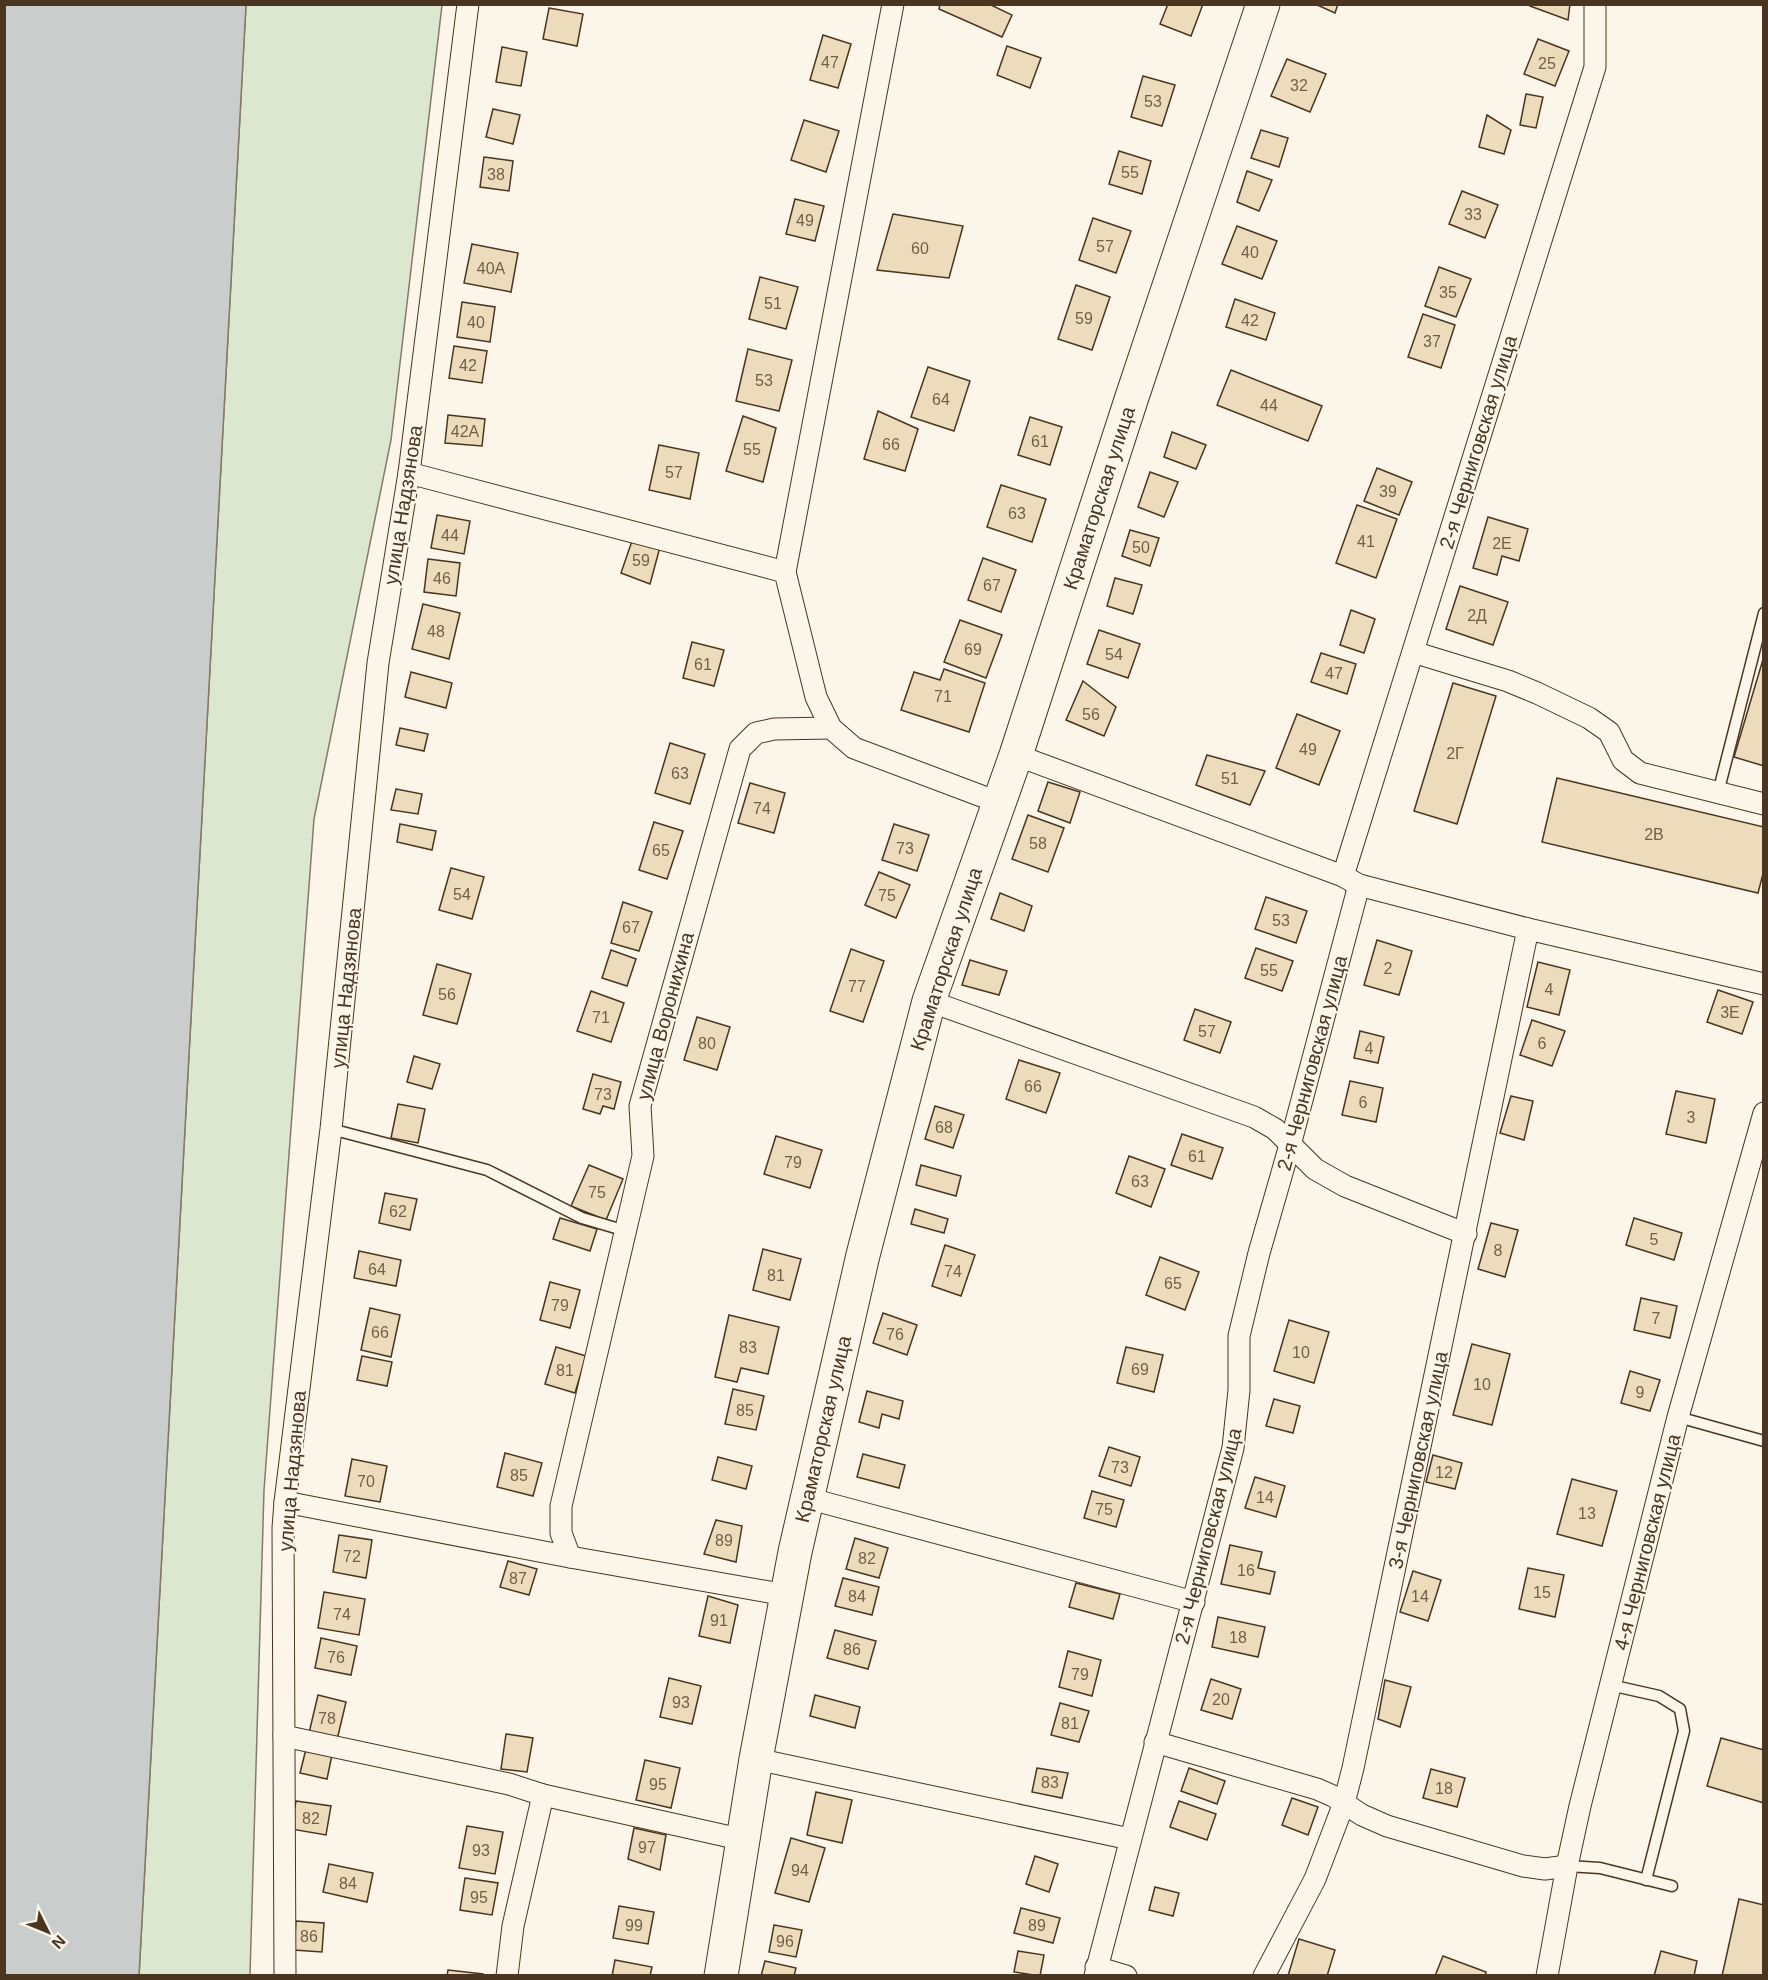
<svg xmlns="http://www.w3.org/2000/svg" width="1768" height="1980" font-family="Arial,sans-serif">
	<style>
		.green { fill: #dce7d0; stroke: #887966; stroke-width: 1.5 }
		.water { fill: #c9cecd; stroke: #887966; stroke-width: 1.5 }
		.building { fill: #ecdcbc; stroke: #4a3520; stroke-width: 1.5 }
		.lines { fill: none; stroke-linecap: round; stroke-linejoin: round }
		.lane-casing { stroke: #4a3520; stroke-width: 13 }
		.street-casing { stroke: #4a3520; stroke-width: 23 }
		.primary-casing { stroke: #4a3520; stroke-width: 35 }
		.lane { stroke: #fbf6e9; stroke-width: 10 }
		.street { stroke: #fbf6e9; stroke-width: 21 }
		.primary { stroke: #fbf6e9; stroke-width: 33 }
		.labels { text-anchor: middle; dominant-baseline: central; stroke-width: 4.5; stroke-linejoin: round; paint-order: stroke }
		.number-label { font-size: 16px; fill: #725f47 }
		.street-label { font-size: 20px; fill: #4a3520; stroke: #fbf6e9 }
	</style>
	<rect width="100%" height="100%" fill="#fbf6e9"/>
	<polygon class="green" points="246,5 442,5 391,440 314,819 264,1490 250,1975 139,1976"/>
	<polygon class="water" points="5,4 246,5 139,1975 5,1975"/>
	<g class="building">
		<polygon points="940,4 989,4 1012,15 1002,37 939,9"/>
		<polygon points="1168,4 1203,4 1191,36 1160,24"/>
		<polygon points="1315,4 1338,4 1335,13"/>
		<polygon points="1531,4 1570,4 1568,20 1530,6"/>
		<polygon points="549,8 583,14 577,46 543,39"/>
		<polygon points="823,35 851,44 838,88 810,80"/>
		<polygon points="1538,39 1569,51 1555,86 1524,74"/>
		<polygon points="1007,46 1041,58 1030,88 997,75"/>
		<polygon points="502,47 527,52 521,86 496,82"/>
		<polygon points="1287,59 1326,74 1310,112 1271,96"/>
		<polygon points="1143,76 1175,85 1162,126 1131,117"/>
		<polygon points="1526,94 1543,97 1536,128 1520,125"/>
		<polygon points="493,109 520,115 513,144 486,137"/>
		<polygon points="1487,115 1511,130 1504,154 1479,147"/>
		<polygon points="804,120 839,131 826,172 791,160"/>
		<polygon points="1261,130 1288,138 1279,167 1251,158"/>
		<polygon points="1119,151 1151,161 1142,194 1109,184"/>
		<polygon points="484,157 513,161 509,191 480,187"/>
		<polygon points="1247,171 1272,180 1259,211 1237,202"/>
		<polygon points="1462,191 1498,205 1485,238 1449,224"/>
		<polygon points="795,199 824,206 815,241 786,234"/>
		<polygon points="893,214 963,226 949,278 877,270"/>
		<polygon points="1093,218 1131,231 1116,273 1079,260"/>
		<polygon points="1237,226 1277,241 1262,279 1222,264"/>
		<polygon points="472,244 518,253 511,292 464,283"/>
		<polygon points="1439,267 1471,279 1456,317 1425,306"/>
		<polygon points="760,277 798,287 786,329 749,319"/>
		<polygon points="1076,285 1110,297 1092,350 1058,339"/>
		<polygon points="1235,299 1275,313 1266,340 1226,327"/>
		<polygon points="462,302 495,307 490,342 457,337"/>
		<polygon points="1423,314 1455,325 1441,368 1408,357"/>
		<polygon points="454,346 487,351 482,383 449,378"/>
		<polygon points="748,349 792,360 779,411 736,401"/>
		<polygon points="928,367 970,381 954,431 911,417"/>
		<polygon points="1231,370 1322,406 1308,441 1217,405"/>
		<polygon points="878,411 918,429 905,471 864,459"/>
		<polygon points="448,415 485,419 482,446 445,443"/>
		<polygon points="743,416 776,428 763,482 726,471"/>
		<polygon points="1030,417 1062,427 1050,465 1018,455"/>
		<polygon points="1172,432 1206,445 1196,469 1164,457"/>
		<polygon points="659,445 699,453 690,499 649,490"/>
		<polygon points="1377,468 1412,482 1399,515 1364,501"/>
		<polygon points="1150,472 1178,482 1164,517 1138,507"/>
		<polygon points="1001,485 1046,499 1032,542 987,527"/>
		<polygon points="1357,505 1397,519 1376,578 1336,563"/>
		<polygon points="437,515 470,521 464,554 431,548"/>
		<polygon points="1488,517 1528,529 1519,561 1502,556 1497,575 1473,568"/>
		<polygon points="1130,530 1159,538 1150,566 1122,556"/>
		<polygon points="633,538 660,547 650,584 621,573"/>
		<polygon points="983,558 1016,570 1001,612 968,600"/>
		<polygon points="428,559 460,563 456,596 424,592"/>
		<polygon points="1115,578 1142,585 1133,614 1107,606"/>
		<polygon points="1460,586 1508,602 1493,645 1446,629"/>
		<polygon points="423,604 460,613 449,659 412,649"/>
		<polygon points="1351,610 1375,619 1364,653 1340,645"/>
		<polygon points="960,620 1002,635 986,678 944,662"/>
		<polygon points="1099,630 1140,644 1128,678 1087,664"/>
		<polygon points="692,642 724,650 714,686 683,678"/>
		<polygon points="1321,653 1356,664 1347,694 1311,682"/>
		<polygon points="1764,656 1764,766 1734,757"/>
		<polygon points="944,669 985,683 969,732 901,710 914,672 940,680"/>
		<polygon points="411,672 452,683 446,708 405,697"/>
		<polygon points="1083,681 1116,707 1104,736 1066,720"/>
		<polygon points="1453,683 1496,696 1457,824 1414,811"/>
		<polygon points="1297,714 1340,731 1319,785 1276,768"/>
		<polygon points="400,728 428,734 424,751 396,745"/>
		<polygon points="670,743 705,754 690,804 655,793"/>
		<polygon points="1207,755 1265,771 1250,805 1196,785"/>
		<polygon points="1557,778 1764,827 1764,870 1758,893 1542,842"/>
		<polygon points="1048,782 1080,792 1070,823 1038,811"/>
		<polygon points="750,783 785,793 774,833 738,823"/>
		<polygon points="396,789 422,794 418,814 391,810"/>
		<polygon points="1028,815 1064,828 1048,872 1012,859"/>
		<polygon points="654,822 683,831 667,879 639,870"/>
		<polygon points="400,824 436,831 432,850 397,842"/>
		<polygon points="894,824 929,835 917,871 882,860"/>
		<polygon points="451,868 484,877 472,919 439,910"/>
		<polygon points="879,872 910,885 896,918 865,905"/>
		<polygon points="1000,893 1032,906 1024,931 991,919"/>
		<polygon points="1266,897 1307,911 1296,943 1255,929"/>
		<polygon points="623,902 652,912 639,951 611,943"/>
		<polygon points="1377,940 1412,951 1399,995 1364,985"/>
		<polygon points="1256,948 1293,961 1282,991 1245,978"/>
		<polygon points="851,949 884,961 863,1022 830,1011"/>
		<polygon points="611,950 636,959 627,986 602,978"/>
		<polygon points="970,960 1007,971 999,995 962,985"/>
		<polygon points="1538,962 1570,970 1559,1015 1527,1007"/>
		<polygon points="437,964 471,974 457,1024 423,1015"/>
		<polygon points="1718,990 1753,1002 1742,1034 1707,1022"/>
		<polygon points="591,991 624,1003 611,1042 577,1031"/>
		<polygon points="1195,1009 1231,1022 1220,1053 1184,1040"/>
		<polygon points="697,1017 730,1027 717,1070 684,1060"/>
		<polygon points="1532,1020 1565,1031 1552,1066 1520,1055"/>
		<polygon points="1360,1031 1384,1037 1378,1063 1354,1058"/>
		<polygon points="414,1056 440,1064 432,1089 407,1082"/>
		<polygon points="1019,1060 1060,1073 1046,1113 1006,1099"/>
		<polygon points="593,1074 621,1082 614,1109 603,1106 600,1114 583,1109"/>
		<polygon points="1350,1081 1383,1088 1376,1122 1342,1115"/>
		<polygon points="1676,1091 1715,1099 1706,1143 1666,1134"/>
		<polygon points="1511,1096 1533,1101 1524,1140 1500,1133"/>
		<polygon points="398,1104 425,1109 418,1143 391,1138"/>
		<polygon points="935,1106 964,1115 953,1148 925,1139"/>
		<polygon points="1182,1134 1223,1148 1212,1179 1171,1165"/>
		<polygon points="776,1136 822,1150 810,1188 764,1174"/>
		<polygon points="1129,1156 1165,1169 1151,1207 1116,1193"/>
		<polygon points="589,1165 623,1179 606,1220 571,1206"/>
		<polygon points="921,1165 961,1176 956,1196 916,1185"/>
		<polygon points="385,1193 417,1199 410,1230 379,1223"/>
		<polygon points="915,1209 948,1219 944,1233 911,1224"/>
		<polygon points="560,1218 597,1229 590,1251 553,1239"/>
		<polygon points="1634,1218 1682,1233 1674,1260 1626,1245"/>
		<polygon points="1491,1223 1518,1230 1505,1277 1478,1269"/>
		<polygon points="945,1245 975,1255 961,1296 932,1286"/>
		<polygon points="763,1249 801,1259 790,1300 753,1290"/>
		<polygon points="359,1251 401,1260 396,1286 354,1278"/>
		<polygon points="1160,1257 1199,1272 1185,1310 1146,1295"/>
		<polygon points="550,1282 580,1290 570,1328 540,1320"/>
		<polygon points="1641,1298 1677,1306 1670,1338 1634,1330"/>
		<polygon points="370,1308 400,1315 391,1357 361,1350"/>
		<polygon points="883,1313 917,1325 907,1355 873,1343"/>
		<polygon points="729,1315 779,1327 768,1374 741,1368 737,1382 715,1377"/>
		<polygon points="1289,1320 1329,1332 1314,1383 1274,1371"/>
		<polygon points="1472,1344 1510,1354 1492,1425 1453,1415"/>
		<polygon points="556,1347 586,1356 575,1393 545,1384"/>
		<polygon points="1126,1347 1163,1355 1154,1392 1117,1383"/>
		<polygon points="362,1356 392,1362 387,1386 357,1380"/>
		<polygon points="1630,1371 1660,1380 1650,1411 1621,1403"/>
		<polygon points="733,1389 764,1396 756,1430 725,1424"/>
		<polygon points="867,1391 903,1401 899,1419 882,1414 879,1428 859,1422"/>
		<polygon points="1274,1399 1300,1406 1293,1433 1266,1426"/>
		<polygon points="1109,1447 1140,1457 1131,1486 1099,1476"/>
		<polygon points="505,1453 542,1463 533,1496 497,1487"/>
		<polygon points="863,1454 905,1465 899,1488 857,1477"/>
		<polygon points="1433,1455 1462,1463 1455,1489 1426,1482"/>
		<polygon points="718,1457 752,1466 746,1489 712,1480"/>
		<polygon points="352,1459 387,1466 380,1502 345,1496"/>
		<polygon points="1255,1477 1285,1486 1276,1517 1245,1508"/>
		<polygon points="1572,1479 1617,1491 1602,1546 1557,1534"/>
		<polygon points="1092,1491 1124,1500 1116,1527 1084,1518"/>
		<polygon points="716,1520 742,1526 736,1562 704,1554"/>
		<polygon points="339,1535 372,1540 366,1578 333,1572"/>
		<polygon points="855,1538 888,1548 879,1578 846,1569"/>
		<polygon points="1230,1545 1262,1552 1258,1568 1275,1572 1270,1594 1221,1584"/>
		<polygon points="508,1561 537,1569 529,1595 500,1587"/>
		<polygon points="1528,1568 1564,1575 1555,1617 1519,1609"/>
		<polygon points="1413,1571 1441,1580 1428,1621 1400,1612"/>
		<polygon points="843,1578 879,1587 872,1615 835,1606"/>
		<polygon points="1076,1583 1120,1594 1113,1619 1069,1607"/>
		<polygon points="324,1592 365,1599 359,1635 318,1628"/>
		<polygon points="708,1596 738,1605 730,1643 699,1636"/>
		<polygon points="1218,1617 1265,1627 1258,1657 1212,1647"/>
		<polygon points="835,1630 876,1641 868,1669 827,1658"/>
		<polygon points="321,1638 357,1646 351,1675 315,1668"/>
		<polygon points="1068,1651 1101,1660 1092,1696 1059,1687"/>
		<polygon points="669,1678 701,1686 692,1724 660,1717"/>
		<polygon points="1211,1679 1241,1689 1232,1719 1201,1710"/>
		<polygon points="1385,1680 1411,1687 1400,1727 1378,1719"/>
		<polygon points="318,1695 346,1702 337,1740 309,1733"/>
		<polygon points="815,1695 860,1707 855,1728 810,1716"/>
		<polygon points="1060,1703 1089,1711 1079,1742 1051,1735"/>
		<polygon points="506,1734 533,1738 527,1772 501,1769"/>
		<polygon points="1721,1738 1764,1750 1764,1803 1707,1786"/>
		<polygon points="306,1749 332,1755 327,1779 300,1773"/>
		<polygon points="645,1760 680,1768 671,1808 636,1800"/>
		<polygon points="1037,1768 1068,1773 1062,1798 1032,1792"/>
		<polygon points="1189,1768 1225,1781 1217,1804 1181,1791"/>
		<polygon points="1431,1769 1465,1778 1457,1807 1423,1798"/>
		<polygon points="816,1792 852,1800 842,1843 807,1835"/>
		<polygon points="1292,1798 1318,1807 1308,1835 1282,1825"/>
		<polygon points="296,1801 331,1806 326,1835 291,1829"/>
		<polygon points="1179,1801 1216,1814 1207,1840 1170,1827"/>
		<polygon points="467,1826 503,1832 495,1874 459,1868"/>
		<polygon points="634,1828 666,1835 660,1870 628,1859"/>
		<polygon points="791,1838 825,1848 809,1902 775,1893"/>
		<polygon points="1035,1856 1058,1864 1049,1892 1026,1884"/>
		<polygon points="329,1864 373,1873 367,1902 323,1892"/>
		<polygon points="465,1878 498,1883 492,1915 460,1910"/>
		<polygon points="1155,1887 1179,1893 1173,1916 1149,1910"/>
		<polygon points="1739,1899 1764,1905 1764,1976 1722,1976"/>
		<polygon points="619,1906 654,1912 648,1944 613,1938"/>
		<polygon points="1021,1908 1060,1918 1053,1943 1014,1933"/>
		<polygon points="296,1921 324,1923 322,1952 294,1950"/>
		<polygon points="774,1925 802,1930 796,1957 769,1952"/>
		<polygon points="1299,1939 1335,1950 1327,1976 1288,1976"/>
		<polygon points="1018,1951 1044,1955 1040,1976 1014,1972"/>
		<polygon points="1661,1951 1697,1961 1694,1976 1654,1976"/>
		<polygon points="1443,1956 1486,1972 1485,1976 1435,1976"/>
		<polygon points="615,1960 652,1967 650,1976 612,1976"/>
		<polygon points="765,1961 796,1968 794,1976 761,1976"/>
		<polygon points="448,1970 483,1974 483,1976 447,1976"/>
	</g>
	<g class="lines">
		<defs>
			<g id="lane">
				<polyline points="1718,793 1764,613"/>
				<polyline points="331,1129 487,1170 582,1218 626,1231"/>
				<polyline points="1678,1417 1764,1441"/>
				<polyline points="1610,1685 1659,1696 1680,1709 1684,1731 1646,1880"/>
				<polyline points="1567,1866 1600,1868 1672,1886"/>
			</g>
			<g id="street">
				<polyline points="409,473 785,572 816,697 831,728 854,748 1000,803"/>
				<polyline points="785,572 893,4"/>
				<polyline points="1413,652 1508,681 1537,693 1589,718 1609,732 1623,760 1640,773 1764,804"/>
				<polyline points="1016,755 1343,876 1359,885 1528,929 1764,984"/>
				<polyline points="1343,876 1595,67 1595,4"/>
				<polyline points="929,1001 1254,1117 1275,1129 1315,1169 1345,1186 1466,1234"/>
				<polyline points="807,1498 1194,1602"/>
				<polyline points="285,1502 570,1557 786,1595"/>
				<polyline points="570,1557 561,1533 561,1506 643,1156 640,1106 740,749 756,733 774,729 831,728"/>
				<polyline points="284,1736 509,1784 543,1795 744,1840"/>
				<polyline points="1155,1742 1317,1789 1333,1796 1362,1815 1387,1826 1523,1866 1545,1869 1567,1866"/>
				<polyline points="756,1759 1130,1839"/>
				<polyline points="1096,1967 1126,1976"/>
				<polyline points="285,1976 283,1528 285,1502 331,1129 378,663 409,473 468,4"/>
				<polyline points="507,1976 513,1926 543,1795"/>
				<polyline points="1095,1976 1233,1448 1239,1390 1239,1336 1259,1253 1290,1145 1359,885"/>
				<polyline points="1264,1976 1315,1879 1344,1803 1353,1768 1528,929"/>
				<polyline points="1547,1976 1567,1866 1580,1806 1678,1417 1764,1113"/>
			</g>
			<polyline id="primary" points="721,1976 756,1759 795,1552 863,1255 929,1001 1016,755 1131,400 1263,4"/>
		</defs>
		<use href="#lane" class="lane-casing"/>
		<use href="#street" class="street-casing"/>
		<use href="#primary" class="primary-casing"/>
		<use href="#lane" class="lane"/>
		<use href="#street" class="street"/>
		<use href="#primary" class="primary"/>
	</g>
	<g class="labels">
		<g class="number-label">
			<text x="830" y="62">47</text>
			<text x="1547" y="63">25</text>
			<text x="1299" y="85">32</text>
			<text x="1153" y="101">53</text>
			<text x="1130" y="172">55</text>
			<text x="496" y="174">38</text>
			<text x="1473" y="214">33</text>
			<text x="805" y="220">49</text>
			<text x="1105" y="246">57</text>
			<text x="920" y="248">60</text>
			<text x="1250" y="252">40</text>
			<text x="491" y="268">40А</text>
			<text x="1448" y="292">35</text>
			<text x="773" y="303">51</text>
			<text x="1084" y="318">59</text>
			<text x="1250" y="320">42</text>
			<text x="476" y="322">40</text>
			<text x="1432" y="341">37</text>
			<text x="468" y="365">42</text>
			<text x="764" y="380">53</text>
			<text x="941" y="399">64</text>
			<text x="1269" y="405">44</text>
			<text x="465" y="431">42А</text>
			<text x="1040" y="441">61</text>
			<text x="891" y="444">66</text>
			<text x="752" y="449">55</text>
			<text x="674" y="472">57</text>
			<text x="1388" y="491">39</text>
			<text x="1017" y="513">63</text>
			<text x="450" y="535">44</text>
			<text x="1366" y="541">41</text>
			<text x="1502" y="543">2Е</text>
			<text x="1141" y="547">50</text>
			<text x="641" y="560">59</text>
			<text x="442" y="578">46</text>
			<text x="992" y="585">67</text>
			<text x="1477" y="615">2Д</text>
			<text x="436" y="631">48</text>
			<text x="973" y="649">69</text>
			<text x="1114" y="654">54</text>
			<text x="703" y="664">61</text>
			<text x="1334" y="673">47</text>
			<text x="943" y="696">71</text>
			<text x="1091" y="714">56</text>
			<text x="1308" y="749">49</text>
			<text x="1455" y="753">2Г</text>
			<text x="680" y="773">63</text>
			<text x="1230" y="778">51</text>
			<text x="762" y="808">74</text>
			<text x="1654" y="834">2В</text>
			<text x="1038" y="843">58</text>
			<text x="905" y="848">73</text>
			<text x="661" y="850">65</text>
			<text x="462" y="894">54</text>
			<text x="887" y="895">75</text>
			<text x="1281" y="920">53</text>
			<text x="631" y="927">67</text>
			<text x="1388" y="968">2</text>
			<text x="1269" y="970">55</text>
			<text x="857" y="986">77</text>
			<text x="1549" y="989">4</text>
			<text x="447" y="994">56</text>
			<text x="1730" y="1012">3Е</text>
			<text x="601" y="1017">71</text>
			<text x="1207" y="1031">57</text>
			<text x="707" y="1043">80</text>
			<text x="1542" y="1043">6</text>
			<text x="1369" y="1048">4</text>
			<text x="1033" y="1086">66</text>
			<text x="603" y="1094">73</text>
			<text x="1363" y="1102">6</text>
			<text x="1691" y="1117">3</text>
			<text x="944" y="1127">68</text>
			<text x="1197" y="1156">61</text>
			<text x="793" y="1162">79</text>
			<text x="1140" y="1181">63</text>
			<text x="597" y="1192">75</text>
			<text x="398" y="1211">62</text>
			<text x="1654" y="1239">5</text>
			<text x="1498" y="1250">8</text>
			<text x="377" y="1269">64</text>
			<text x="953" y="1271">74</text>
			<text x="776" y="1275">81</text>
			<text x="1173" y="1283">65</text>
			<text x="560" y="1305">79</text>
			<text x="1656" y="1318">7</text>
			<text x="380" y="1332">66</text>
			<text x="895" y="1334">76</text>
			<text x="748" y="1347">83</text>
			<text x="1301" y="1352">10</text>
			<text x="1140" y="1369">69</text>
			<text x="565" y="1370">81</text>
			<text x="1482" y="1384">10</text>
			<text x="1640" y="1392">9</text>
			<text x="745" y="1410">85</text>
			<text x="1120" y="1467">73</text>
			<text x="1444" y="1472">12</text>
			<text x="519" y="1475">85</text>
			<text x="366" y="1481">70</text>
			<text x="1265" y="1497">14</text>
			<text x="1104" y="1509">75</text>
			<text x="1587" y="1513">13</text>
			<text x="724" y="1540">89</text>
			<text x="352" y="1556">72</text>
			<text x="867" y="1558">82</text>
			<text x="1246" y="1570">16</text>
			<text x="518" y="1578">87</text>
			<text x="1542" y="1592">15</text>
			<text x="857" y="1596">84</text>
			<text x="1420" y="1596">14</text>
			<text x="342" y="1614">74</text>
			<text x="719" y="1620">91</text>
			<text x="1238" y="1637">18</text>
			<text x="852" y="1649">86</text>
			<text x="336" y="1657">76</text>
			<text x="1080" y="1674">79</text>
			<text x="1221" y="1699">20</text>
			<text x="681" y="1702">93</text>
			<text x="327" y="1718">78</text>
			<text x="1070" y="1723">81</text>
			<text x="1050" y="1782">83</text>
			<text x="658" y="1784">95</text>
			<text x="1444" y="1788">18</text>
			<text x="311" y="1818">82</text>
			<text x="647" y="1847">97</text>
			<text x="481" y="1850">93</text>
			<text x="800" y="1870">94</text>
			<text x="348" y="1883">84</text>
			<text x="479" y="1897">95</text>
			<text x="634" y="1925">99</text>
			<text x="1037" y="1925">89</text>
			<text x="309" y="1936">86</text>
			<text x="785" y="1941">96</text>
		</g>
		<g class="street-label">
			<text transform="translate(1478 442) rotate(-73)">2-я Черниговская улица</text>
			<text transform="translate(1099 498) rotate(-72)">Краматорская улица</text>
			<text transform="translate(403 505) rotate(-81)">улица Надзянова</text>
			<text transform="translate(946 959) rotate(-72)">Краматорская улица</text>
			<text transform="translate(346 988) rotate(-84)">улица Надзянова</text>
			<text transform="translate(665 1016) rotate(-75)">улица Воронихина</text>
			<text transform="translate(1312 1063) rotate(-75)">2-я Черниговская улица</text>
			<text transform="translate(823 1429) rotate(-77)">Краматорская улица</text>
			<text transform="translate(1418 1460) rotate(-78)">3-я Черниговская улица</text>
			<text transform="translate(292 1471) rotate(-85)">улица Надзянова</text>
			<text transform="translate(1208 1536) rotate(-76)">2-я Черниговская улица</text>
			<text transform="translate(1647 1542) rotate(-76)">4-я Черниговская улица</text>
		</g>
	</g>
	<rect width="1768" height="1980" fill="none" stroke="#4a3520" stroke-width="12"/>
	<g transform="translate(48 1932) rotate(133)" stroke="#fbf6e9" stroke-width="4.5" paint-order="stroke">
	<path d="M0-4.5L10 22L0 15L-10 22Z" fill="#4a3520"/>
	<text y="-9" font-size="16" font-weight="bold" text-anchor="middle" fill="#4a3520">N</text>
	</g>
</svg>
